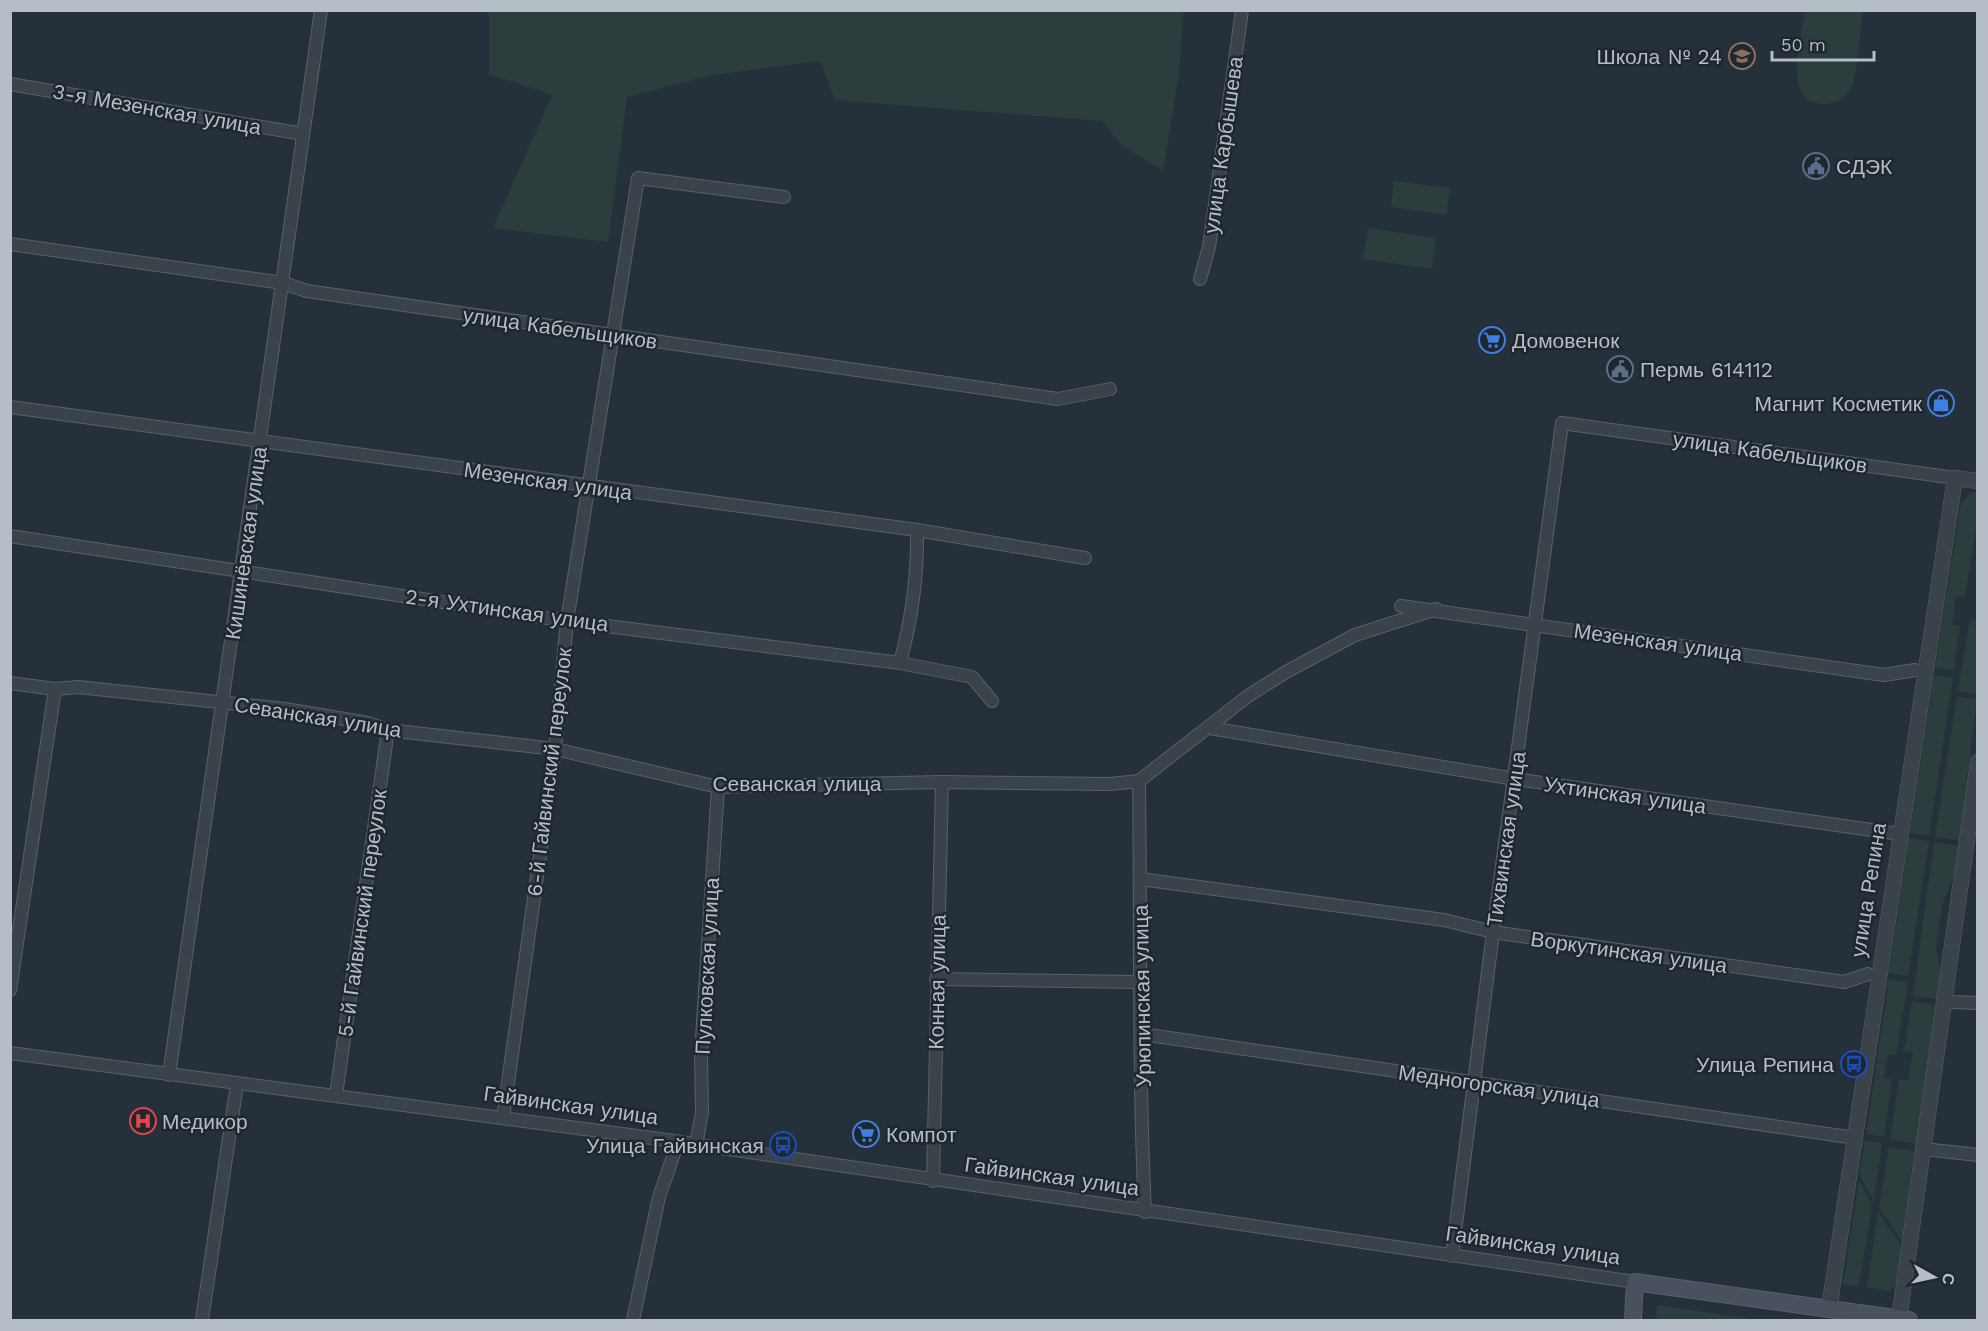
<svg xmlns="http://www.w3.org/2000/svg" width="1988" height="1331" font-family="'Work Sans',sans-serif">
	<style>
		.green { fill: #2b3e3d }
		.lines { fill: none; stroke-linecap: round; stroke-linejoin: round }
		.minor-casing { stroke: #586068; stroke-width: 14 }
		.tertiary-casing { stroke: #586068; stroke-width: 16 }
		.secondary-casing { stroke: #586068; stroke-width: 18 }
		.minor { stroke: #3a424a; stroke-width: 12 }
		.tertiary { stroke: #3a424a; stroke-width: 15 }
		.secondary { stroke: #48515d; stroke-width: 16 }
		.labels { text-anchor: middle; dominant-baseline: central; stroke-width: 5; stroke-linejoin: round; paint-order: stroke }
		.poi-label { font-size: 21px; fill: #b5bdc6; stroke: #1f272f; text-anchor: start }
		.street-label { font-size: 21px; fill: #b5bdc6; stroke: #1f272f }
	</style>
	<rect width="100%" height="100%" fill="#26303a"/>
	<g class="green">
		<polygon points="489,11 489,10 1183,11 1179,73 1163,171 1122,145 1102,121 835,100 820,61 711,75 627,97 608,242 493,228 552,95 489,74"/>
		<path d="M 1805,11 L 1863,11 C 1860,28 1858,75 1851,88 C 1844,99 1837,103 1825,104 C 1780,104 1802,37 1805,11 Z"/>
		<polygon points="1394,181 1450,188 1446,215 1391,207"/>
		<polygon points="1368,228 1436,238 1432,269 1363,259"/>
		<polygon points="1977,491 1977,522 1965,597 1956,597 1952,625 1960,626 1954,670 1935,668 1961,503 1971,493"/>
		<polygon points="1970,619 1977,620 1977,695 1958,691"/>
		<polygon points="1934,675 1953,678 1929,836 1910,833"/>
		<polygon points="1957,696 1977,699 1959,840 1935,837"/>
		<polygon points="1909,838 1929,841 1908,976 1889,974"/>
		<polygon points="1934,842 1958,846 1953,878 1942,904 1936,948 1940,967 1937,999 1913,996"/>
		<polygon points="1889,979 1908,982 1896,1055 1888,1055 1884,1078 1892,1079 1884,1137 1866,1134"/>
		<polygon points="1912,1001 1935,1005 1916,1144 1890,1139 1899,1079 1908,1080 1913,1052 1904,1051"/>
		<polygon points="1865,1141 1882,1143 1874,1201 1859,1174"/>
		<polygon points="1889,1147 1914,1151 1902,1241 1879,1207"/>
		<polygon points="1859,1180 1872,1205 1859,1286 1843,1284"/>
		<polygon points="1878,1212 1901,1245 1896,1284 1890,1291 1867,1287"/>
		<polygon points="1657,1305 1759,1320 1765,1320 1656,1320"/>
	</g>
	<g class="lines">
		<defs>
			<g id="minor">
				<polyline points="10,84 303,134"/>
				<polyline points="10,244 283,283 307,291 1058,399 1110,389"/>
				<polyline points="1200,279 1209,247 1242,10"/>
				<polyline points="10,407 917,530 1085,558"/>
				<polyline points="10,536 567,621 900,663 972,677 992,701"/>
				<polyline points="1401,606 1884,675 1915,670"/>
				<path d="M 900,663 C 912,618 918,577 917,530"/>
				<polyline points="10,683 55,689 78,687 285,709 368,723 388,730 555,749 718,787 942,782 1110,784 1139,781 1248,696 1286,672 1355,635 1436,609"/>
				<polyline points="1210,728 1515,779 1900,834"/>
				<path d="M 1139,781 C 1141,925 1138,1068 1145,1212"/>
				<polyline points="1140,879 1444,920 1493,932 1844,982 1868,974"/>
				<polyline points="936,979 1139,982"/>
				<polyline points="10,990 55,689"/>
				<polyline points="1953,1002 1978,1003"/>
				<polyline points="1142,1034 1855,1138"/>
				<polyline points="10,1053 660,1139 1635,1282"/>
				<polyline points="169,1075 321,10"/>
				<polyline points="336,1095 388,730"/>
				<polyline points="503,1118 555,749 567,621 638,178 784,197"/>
				<polyline points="696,1145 702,1112 701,1054 718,787"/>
				<polyline points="1924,1149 1978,1155"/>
				<polyline points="933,1181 942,782"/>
				<polyline points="1452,1256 1493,932 1562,423 1955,478"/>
				<polyline points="202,1320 237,1084"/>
				<polyline points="633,1320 659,1197 678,1142"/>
			</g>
			<g id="tertiary">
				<polyline points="1829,1309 1955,478 1978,481"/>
				<polyline points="1899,1319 1978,762"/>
			</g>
			<polyline id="secondary" points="1633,1320 1635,1282 1909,1320"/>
		</defs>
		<use href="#minor" class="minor-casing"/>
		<use href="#tertiary" class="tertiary-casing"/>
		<use href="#secondary" class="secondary-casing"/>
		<use href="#minor" class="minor"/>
		<use href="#tertiary" class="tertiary"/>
		<use href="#secondary" class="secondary"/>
	</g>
	<defs>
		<symbol id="school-ring" viewBox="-11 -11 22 22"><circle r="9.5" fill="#1f272f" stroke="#8d6e63" stroke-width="1.5"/><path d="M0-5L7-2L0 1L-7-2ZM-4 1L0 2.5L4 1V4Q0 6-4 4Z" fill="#8d6e63"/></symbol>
		<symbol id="civic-ring" viewBox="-11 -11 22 22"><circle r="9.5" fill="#1f272f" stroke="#5c6f8a" stroke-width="1.5"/><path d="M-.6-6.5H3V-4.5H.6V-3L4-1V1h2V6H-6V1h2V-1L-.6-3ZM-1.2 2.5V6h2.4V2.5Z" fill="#5c6f8a"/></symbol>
		<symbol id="supermarket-ring" viewBox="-11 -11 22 22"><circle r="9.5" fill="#1f272f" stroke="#3f7fe0" stroke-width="1.5"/><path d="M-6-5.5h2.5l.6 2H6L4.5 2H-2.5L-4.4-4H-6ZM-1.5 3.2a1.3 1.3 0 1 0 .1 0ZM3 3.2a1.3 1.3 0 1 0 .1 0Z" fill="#3f7fe0"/></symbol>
		<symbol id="shop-ring" viewBox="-11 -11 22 22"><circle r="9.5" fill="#1f272f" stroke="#3f7fe0" stroke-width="1.5"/><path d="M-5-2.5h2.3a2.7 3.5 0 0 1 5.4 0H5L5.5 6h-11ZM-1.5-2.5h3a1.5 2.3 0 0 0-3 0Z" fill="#3f7fe0"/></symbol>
		<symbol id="bus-ring" viewBox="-11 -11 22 22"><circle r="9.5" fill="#1f272f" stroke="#1a4fb4" stroke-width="1.5"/><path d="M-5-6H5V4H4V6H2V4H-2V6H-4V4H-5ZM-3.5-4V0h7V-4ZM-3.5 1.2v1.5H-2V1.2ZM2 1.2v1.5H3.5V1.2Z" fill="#1a4fb4"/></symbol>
		<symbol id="hospital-ring" viewBox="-11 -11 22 22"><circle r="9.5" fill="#1f272f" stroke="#e0444e" stroke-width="1.5"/><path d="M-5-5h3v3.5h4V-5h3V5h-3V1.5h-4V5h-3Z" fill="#e0444e"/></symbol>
	</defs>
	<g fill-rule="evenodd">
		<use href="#school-ring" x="1727" y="41" width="30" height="30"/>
		<use href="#civic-ring" x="1801" y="151" width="30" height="30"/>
		<use href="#supermarket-ring" x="1477" y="325" width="30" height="30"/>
		<use href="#civic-ring" x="1605" y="354" width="30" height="30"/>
		<use href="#shop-ring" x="1926" y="388" width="30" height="30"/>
		<use href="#bus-ring" x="1839" y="1049" width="30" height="30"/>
		<use href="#hospital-ring" x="128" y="1106" width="30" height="30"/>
		<use href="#supermarket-ring" x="851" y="1119" width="30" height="30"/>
		<use href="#bus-ring" x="768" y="1130" width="30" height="30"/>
	</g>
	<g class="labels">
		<g class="poi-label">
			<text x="1722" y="56" text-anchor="end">Школа № 24</text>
			<text x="1836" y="166">СДЭК</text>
			<text x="1512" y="340">Домовенок</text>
			<text x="1640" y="369">Пермь 614112</text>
			<text x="1922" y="403" text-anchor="end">Магнит Косметик</text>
			<text x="1834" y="1064" text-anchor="end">Улица Репина</text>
			<text x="162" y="1121">Медикор</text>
			<text x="886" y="1134">Компот</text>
			<text x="764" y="1145" text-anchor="end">Улица Гайвинская</text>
		</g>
		<g class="street-label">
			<text transform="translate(157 109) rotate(10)">3-я Мезенская улица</text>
			<text transform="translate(1223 145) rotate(-82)">улица Карбышева</text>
			<text transform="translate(560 328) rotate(8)">улица Кабельщиков</text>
			<text transform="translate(1770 452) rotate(8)">улица Кабельщиков</text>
			<text transform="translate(548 481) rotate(8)">Мезенская улица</text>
			<text transform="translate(246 543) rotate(-82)">Кишинёвская улица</text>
			<text transform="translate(507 610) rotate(8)">2-я Ухтинская улица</text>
			<text transform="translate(1658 642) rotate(8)">Мезенская улица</text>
			<text transform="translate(318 717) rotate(9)">Севанская улица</text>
			<text transform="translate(549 772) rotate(-83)">6-й Гайвинский переулок</text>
			<text x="797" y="783">Севанская улица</text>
			<text transform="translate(1625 795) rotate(8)">Ухтинская улица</text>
			<text transform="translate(1506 839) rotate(-82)">Тихвинская улица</text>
			<text transform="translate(1868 890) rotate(-81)">улица Репина</text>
			<text transform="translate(362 913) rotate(-82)">5-й Гайвинский переулок</text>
			<text transform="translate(1629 952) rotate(8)">Воркутинская улица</text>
			<text transform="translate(707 966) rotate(-87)">Пулковская улица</text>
			<text transform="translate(937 982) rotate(-89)">Конная улица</text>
			<text transform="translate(1142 996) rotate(-91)">Урюпинская улица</text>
			<text transform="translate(1499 1086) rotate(8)">Медногорская улица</text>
			<text transform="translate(571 1105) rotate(8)">Гайвинская улица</text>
			<text transform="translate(1052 1176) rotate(8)">Гайвинская улица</text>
			<text transform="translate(1533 1245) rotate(8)">Гайвинская улица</text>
		</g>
	</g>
	<rect width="1988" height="1331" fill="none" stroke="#b5bdc6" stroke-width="24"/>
	<g transform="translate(1934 1277) rotate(98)" stroke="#1f272f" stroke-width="4.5" paint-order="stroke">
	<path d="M0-4.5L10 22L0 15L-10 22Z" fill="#b5bdc6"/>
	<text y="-9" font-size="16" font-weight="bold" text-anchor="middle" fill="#b5bdc6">С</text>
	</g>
	<path d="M1772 51v9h102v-9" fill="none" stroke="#b5bdc6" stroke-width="3"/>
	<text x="1781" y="51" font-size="18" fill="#b5bdc6" stroke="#1f272f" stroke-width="4.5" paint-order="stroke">50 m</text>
</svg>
